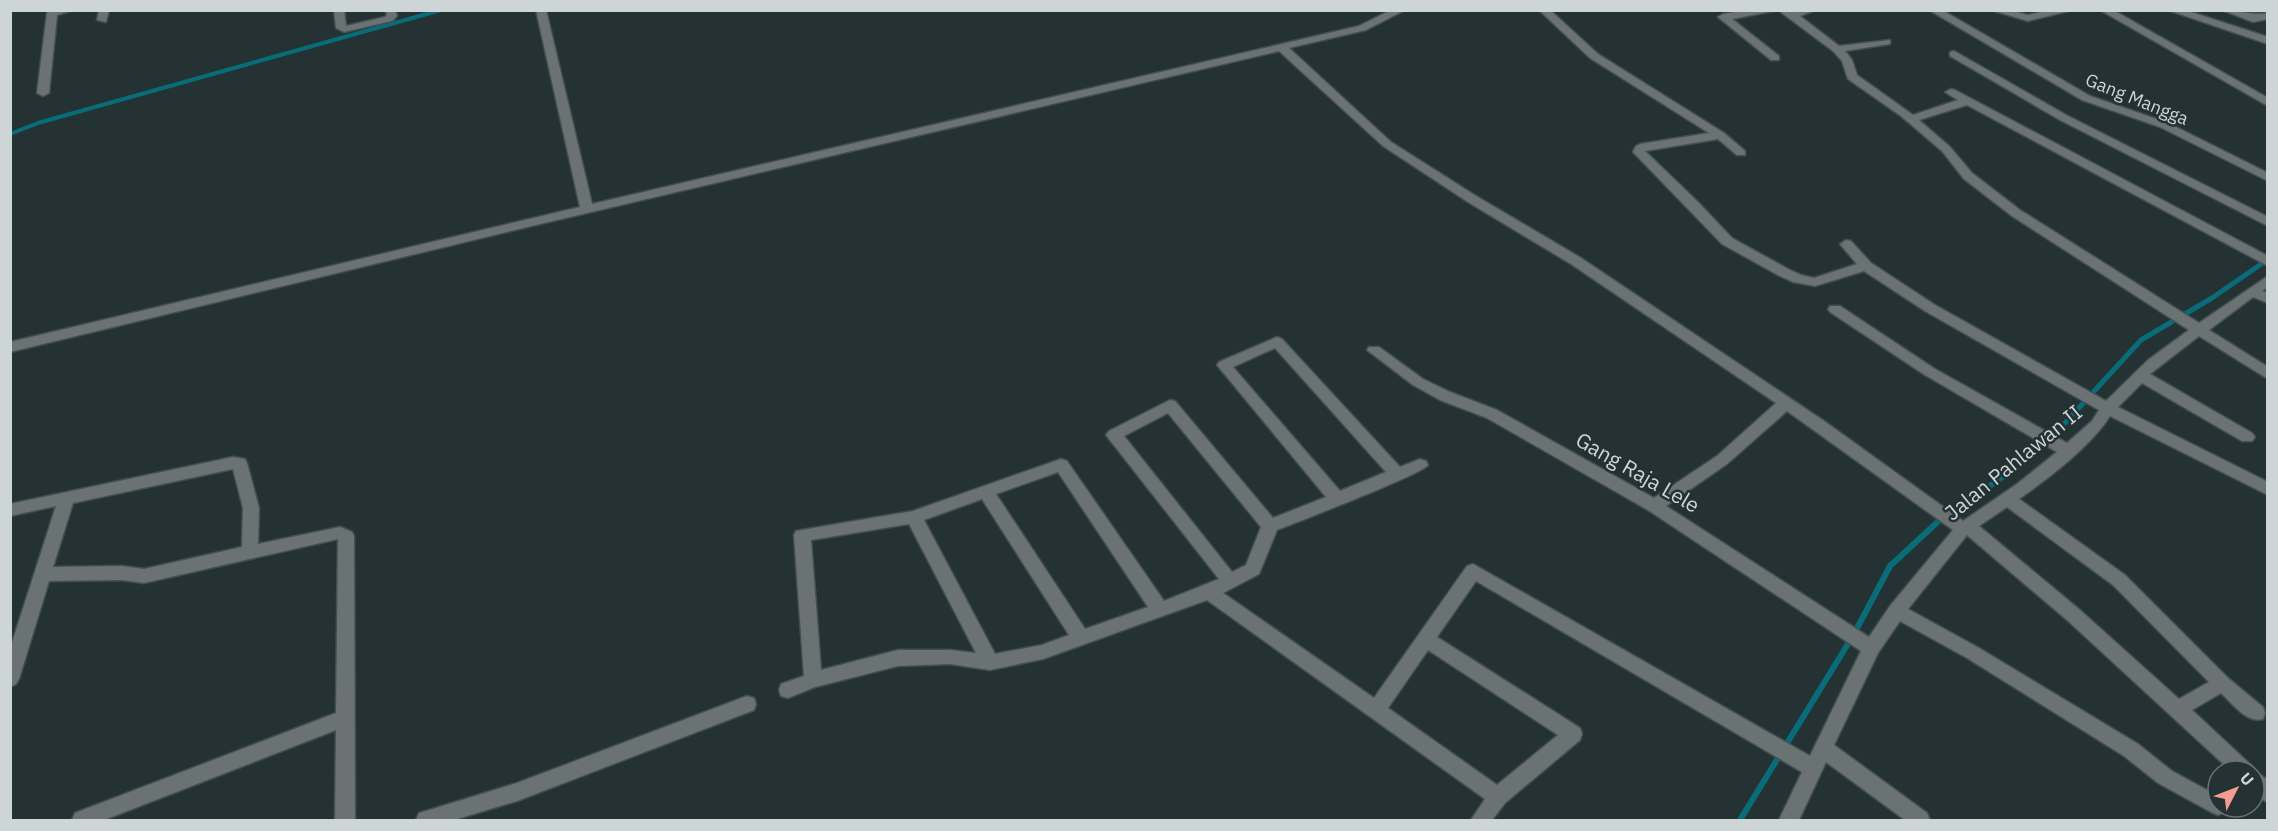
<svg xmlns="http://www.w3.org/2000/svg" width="2278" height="831" font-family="'IBM Plex Sans',sans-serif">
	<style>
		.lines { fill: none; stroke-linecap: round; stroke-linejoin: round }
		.stream-far2 { stroke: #086d78; stroke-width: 4 }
		.stream-far1 { stroke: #086d78; stroke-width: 5 }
		.stream { stroke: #086d78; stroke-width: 6 }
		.minor-casing { stroke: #424f51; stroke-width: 3 }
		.minor { fill: #6b7273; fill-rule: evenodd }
		.labels { text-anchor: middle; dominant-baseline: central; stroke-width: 5; stroke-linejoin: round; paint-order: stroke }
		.far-street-label { font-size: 18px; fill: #cdd5d7; stroke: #243234 }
		.street-label { font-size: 21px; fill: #cdd5d7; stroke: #243234 }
	</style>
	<rect width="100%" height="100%" fill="#243234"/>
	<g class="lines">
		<polyline class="stream-far2" points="10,134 38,123 441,10"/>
		<polyline class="stream-far1" points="1988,487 2017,468 2065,423 2141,340 2212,298 2267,260"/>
		<polyline class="stream" points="1740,820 1854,634 1890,566 1944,516 1991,485"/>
		<defs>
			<g id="minor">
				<polygon points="50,10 73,10 57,15 49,93 43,96 37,93 47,13"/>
				<polygon points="99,10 109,10 106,22 97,20"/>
				<polygon points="334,10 344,10 346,26 385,17 387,15 385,10 395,10 397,16 392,21 344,32 336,28"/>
				<path d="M 536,10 L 546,10 L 592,204 L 1359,26 L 1391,10 L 1405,10 L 1366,30 L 1289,48 L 1391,142 L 1476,196 L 1581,258 L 1824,421 L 1963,521 L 2017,484 L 2057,452 L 1925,375 L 1830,312 L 1828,309 L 1830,306 L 1840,306 L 1935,369 L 2067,443 L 2092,421 L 2099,410 L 1925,311 L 1864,271 L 1815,286 L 1793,282 L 1778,275 L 1722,244 L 1633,152 L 1636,146 L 1640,144 L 1709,133 L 1590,58 L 1539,10 L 1550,10 L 1598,54 L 1724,133 L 1745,151 L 1745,155 L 1737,155 L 1718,139 L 1645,151 L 1698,202 L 1732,238 L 1788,269 L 1801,275 L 1814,278 L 1857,264 L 1840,244 L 1846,240 L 1851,241 L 1871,263 L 1935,305 L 2106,401 L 2148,360 L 2189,330 L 2012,216 L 1964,179 L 1942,151 L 1901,116 L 1848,79 L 1842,61 L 1833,51 L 1778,10 L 1815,10 L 1800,16 L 1839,46 L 1890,40 L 1890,44 L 1845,51 L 1852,60 L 1857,75 L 1913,115 L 1958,100 L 1945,92 L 1951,89 L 1955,90 L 2268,256 L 2268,266 L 1967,105 L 1919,120 L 1950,147 L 1972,173 L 2020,210 L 2199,323 L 2268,276 L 2268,287 L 2262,291 L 2268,293 L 2268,303 L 2253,297 L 2209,330 L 2268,367 L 2268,379 L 2199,336 L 2150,374 L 2252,433 L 2255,437 L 2252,441 L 2242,441 L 2142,383 L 2118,407 L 2268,482 L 2268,495 L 2110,416 C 2091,446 2049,478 2019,499 L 2125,575 L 2228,678 L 2263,707 L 2265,713 L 2263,719 C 2247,724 2232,703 2221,693 L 2192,710 L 2251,765 L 2254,771 L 2231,771 L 2067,620 L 1967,535 L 1908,609 L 1979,648 L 2138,744 L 2172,771 L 2218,796 L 2218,807 L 2227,807 L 2225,812 L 2218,815 L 2211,812 L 2158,783 L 2124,756 L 1967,658 L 1900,621 L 1878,653 L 1834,745 L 1927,813 L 1930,820 L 1905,820 L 1826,762 L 1799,820 L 1779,820 L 1802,772 L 1476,581 L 1437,637 L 1580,728 L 1582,734 L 1580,740 L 1505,803 L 1492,820 L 1471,820 L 1485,799 L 1207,600 L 1043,659 L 990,670 L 950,664 L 898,666 L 815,687 L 788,698 L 781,696 L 779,690 L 781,684 L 804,676 L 794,535 L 796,531 L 913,511 L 1061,459 L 1067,461 L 1164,601 L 1219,579 L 1106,435 L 1109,431 L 1170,400 L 1175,401 L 1273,518 L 1326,497 L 1217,365 L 1219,362 L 1277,337 L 1282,339 L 1400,467 L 1420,459 L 1426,461 L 1428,465 C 1423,474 1297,522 1277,530 L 1259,574 L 1223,593 L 1374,698 L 1467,566 L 1473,564 L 1810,756 L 1861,651 L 1648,510 L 1487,418 L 1440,400 L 1413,385 L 1367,350 L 1369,347 L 1379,347 L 1423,379 L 1450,392 L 1497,410 L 1654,498 L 1717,456 L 1776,403 L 1571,264 L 1468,202 L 1383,146 L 1279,51 L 523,228 L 10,352 L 10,342 L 580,207 ZM 1275,348 L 1386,472 L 1340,491 L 1233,367 ZM 1787,411 L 1953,530 L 1890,606 L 1869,637 L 1666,506 L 1727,464 ZM 1168,413 L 1261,527 L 1246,565 L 1232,572 L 1124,436 ZM 1058,472 L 1148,607 L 1085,629 L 996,494 ZM 982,499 L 1069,635 L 1042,645 L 995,654 L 924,520 ZM 2007,507 L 2113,585 L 2209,682 L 2179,699 L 2080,610 L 1979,526 ZM 909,524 L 976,653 L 950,650 L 898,650 L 821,670 L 811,540 ZM 1428,650 L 1558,735 L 1497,785 L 1388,708 Z"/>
				<polygon points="1748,10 1778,10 1732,19 1779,56 1779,60 1771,60 1718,17 1723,14"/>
				<polygon points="1929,10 1942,10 2090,96 2168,123 2268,173 2268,181 2160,127 2082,100"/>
				<polygon points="1991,10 2010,10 2028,15 2050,10 2072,10 2028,21"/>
				<polygon points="2100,10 2113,10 2268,98 2268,106"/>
				<polygon points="2168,10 2185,10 2268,37 2268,44"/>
				<path d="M 2222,10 C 2239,10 2252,16 2268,13 L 2268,19 L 2253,22 Z"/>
				<polygon points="1954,51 2068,116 2268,217 2268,226 2060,120 1950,56 1950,52"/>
				<path d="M 233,457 L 245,459 L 247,463 L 259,508 L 258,544 L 340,527 L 352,532 L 354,536 L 355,820 L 335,820 L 336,730 L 104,820 L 72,820 L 75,813 L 336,713 L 338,539 L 144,583 L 122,580 L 49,581 L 19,679 L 16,684 L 10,687 L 10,649 L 56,506 L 10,516 L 10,504 ZM 233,469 L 243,508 L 242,547 L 144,569 L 122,566 L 53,567 L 73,503 Z"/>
				<polygon points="747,696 754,698 756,704 754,710 517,801 454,820 416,820 419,813 426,811 517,783"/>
				<polygon points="2254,771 2268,780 2268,803 2254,793"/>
			</g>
		</defs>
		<use href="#minor" class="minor-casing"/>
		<use href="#minor" class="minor"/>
	</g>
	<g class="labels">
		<g class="far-street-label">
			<text transform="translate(2137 99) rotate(22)">Gang Mangga</text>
		</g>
		<g class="street-label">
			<text transform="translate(2013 462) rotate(-39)">Jalan Pahlawan II</text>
			<text transform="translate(1638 472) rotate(30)">Gang Raja Lele</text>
		</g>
	</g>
	<rect width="2278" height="831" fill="none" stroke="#cdd5d7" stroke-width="24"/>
	<g transform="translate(2236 789) rotate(48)"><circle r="28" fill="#243234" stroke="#687375" stroke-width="1.5"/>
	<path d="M0-4.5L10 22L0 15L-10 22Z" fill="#f59c92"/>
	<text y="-9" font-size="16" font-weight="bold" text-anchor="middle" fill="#cdd5d7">U</text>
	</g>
</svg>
